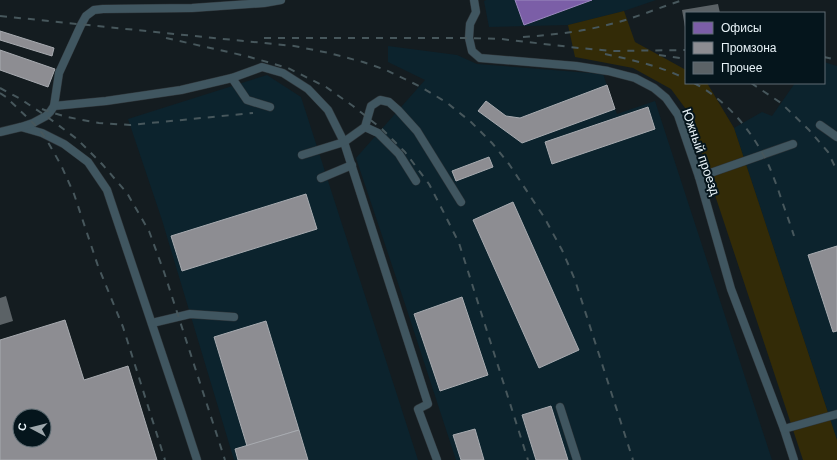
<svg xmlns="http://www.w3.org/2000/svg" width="837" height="460" font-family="Helvetica,sans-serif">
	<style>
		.built { fill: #0c232d }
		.green { fill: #332b07 }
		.offices { fill: #7b5ea7; stroke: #9c8abf }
		.industry { fill: #8d8d92; stroke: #a8abb0; fill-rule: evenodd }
		.building { fill: #5b6266 }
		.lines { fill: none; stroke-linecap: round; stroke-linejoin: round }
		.minor-casing { stroke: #2e3539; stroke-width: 9 }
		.minor { stroke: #405660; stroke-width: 8 }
		.rail { stroke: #47575c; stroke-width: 2; stroke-dasharray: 7 7; stroke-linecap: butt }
		.labels { text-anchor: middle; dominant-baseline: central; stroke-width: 4; stroke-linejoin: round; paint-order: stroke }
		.street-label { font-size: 13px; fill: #e8f2f7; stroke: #05151c }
	</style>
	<rect width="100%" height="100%" fill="#141c20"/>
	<g class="built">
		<polygon points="486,0 656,0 624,11 568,25 489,27 484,1"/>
		<polygon points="388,46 457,55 477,64 603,74 617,114 655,101 772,460 456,460 407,310 356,158 425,80 388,62"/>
		<polygon points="824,62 837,66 837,440 734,128 762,112 772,116 795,83 824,83"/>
		<polygon points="267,75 301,97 418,460 234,460 162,220 128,119"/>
	</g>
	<polygon class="green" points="624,11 635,42 686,70 686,83 707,83 734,128 837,440 837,460 803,460 708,174 691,116 671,89 633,68 575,57 568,25"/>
	<polygon class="offices" points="515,0 592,0 524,25"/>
	<g class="industry">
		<polygon points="0,31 54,48 52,56 0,40"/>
		<polygon points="0,50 55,69 48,87 0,70"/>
		<polygon points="607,85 615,109 522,143 478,111 486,101 506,116 520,118"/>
		<polygon points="648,107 655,129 552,164 545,142"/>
		<polygon points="489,157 493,167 456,181 452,171"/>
		<polygon points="306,194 317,229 182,271 171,236"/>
		<polygon points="513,202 579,350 539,368 473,220"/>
		<polygon points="837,246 837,331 833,332 808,255"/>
		<polygon points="462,297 488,375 440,391 414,314"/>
		<path d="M 65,320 L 84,380 L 128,366 L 157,460 L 0,460 L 0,340 ZM 20,416 L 44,416 L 44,440 L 20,440 Z"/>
		<polygon points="266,321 299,430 247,446 214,337"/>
		<polygon points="551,406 568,460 536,460 522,415"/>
		<polygon points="475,429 484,460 461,460 453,435"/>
		<polygon points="299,430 308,460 238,460 235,449"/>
	</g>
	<g class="building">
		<polygon points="718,4 720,13 686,13 686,27 685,27 682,10"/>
		<polygon points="6,296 13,321 0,325 0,298"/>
	</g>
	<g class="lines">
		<defs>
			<g id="minor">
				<polyline points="474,0 476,12 470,24 469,38 472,51 480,58 576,66 608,71 635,78 654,88 666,98 678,115 699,177 731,289 784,429 794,460"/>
				<polyline points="232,78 247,100 270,107"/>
				<polyline points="54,106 106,101 181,90 232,78 262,67 283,73 308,89 328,110 344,142 428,404 418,409 437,460"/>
				<polyline points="820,125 837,137"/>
				<polyline points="21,127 42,133 64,144 88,162 107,190 181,411 197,460"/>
				<polyline points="365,127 378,133 399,154 416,181"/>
				<polyline points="0,132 21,127 33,123 46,116 50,112 54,106 59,73 81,25 86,16 94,10 103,9 192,8 264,3 281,0"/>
				<polyline points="302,155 344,142 365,127 371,106 380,100 389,102 398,110 417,131 461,202"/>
				<polyline points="699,177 793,144"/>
				<polyline points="321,178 352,165"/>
				<polyline points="152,323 190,314 234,317"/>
				<polyline points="560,407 577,460"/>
				<polyline points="784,429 837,414"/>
			</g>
		</defs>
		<use href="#minor" class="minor-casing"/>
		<use href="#minor" class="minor"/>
		<g class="rail">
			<polyline points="0,16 204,37 294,46 329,53 363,62 386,70 419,86 446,102 471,122 492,143 509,164 544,217 562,250 575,280 633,460"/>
			<path d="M 523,37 C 551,35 580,32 607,25 C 633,19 658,8 683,0"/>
			<polyline points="166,38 246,56 288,68 326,87 353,106 382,129 405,152 429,184 443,211 459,243 528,460"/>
			<polyline points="264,38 469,38 501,39 579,48 613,51 686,50"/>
			<path d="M 605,54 C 632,60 661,66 686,79"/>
			<polyline points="659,55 686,59"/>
			<polyline points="824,57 837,60"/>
			<path d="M 694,83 C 728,101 753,132 769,166 C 772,173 775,181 778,189 C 783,205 789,220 794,236"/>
			<polyline points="751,83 781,103 809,130 828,152 837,171"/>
			<polyline points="0,88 19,98 46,116 77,139 102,164 127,193 149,231 164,272 225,460"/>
			<polyline points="0,93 6,97 33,123 42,133 49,144 61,165 74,194 98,266 123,327 165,460"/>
			<polyline points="42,109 50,112 67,117 99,123 130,125 253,113"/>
		</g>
	</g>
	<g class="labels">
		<g class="street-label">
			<text transform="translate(701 152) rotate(71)">Южный проезд</text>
		</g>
	</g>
	<rect x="685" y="12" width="140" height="72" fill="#05151c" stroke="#606d74"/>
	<rect x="693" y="22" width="20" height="12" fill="#7b5ea7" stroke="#606d74"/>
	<text x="721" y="32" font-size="12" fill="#e8f2f7">Офисы</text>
	<rect x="693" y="42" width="20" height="12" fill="#8d8d92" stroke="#606d74"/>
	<text x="721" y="52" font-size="12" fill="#e8f2f7">Промзона</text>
	<rect x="693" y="62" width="20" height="12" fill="#5b6266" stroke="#606d74"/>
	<text x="721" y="72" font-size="12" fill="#e8f2f7">Прочее</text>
	<g transform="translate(32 428) rotate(277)"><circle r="19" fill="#05151c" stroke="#606d74"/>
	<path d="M0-3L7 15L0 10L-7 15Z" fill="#9ea7ac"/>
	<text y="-6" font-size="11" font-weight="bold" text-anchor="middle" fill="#e8f2f7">С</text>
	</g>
</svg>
